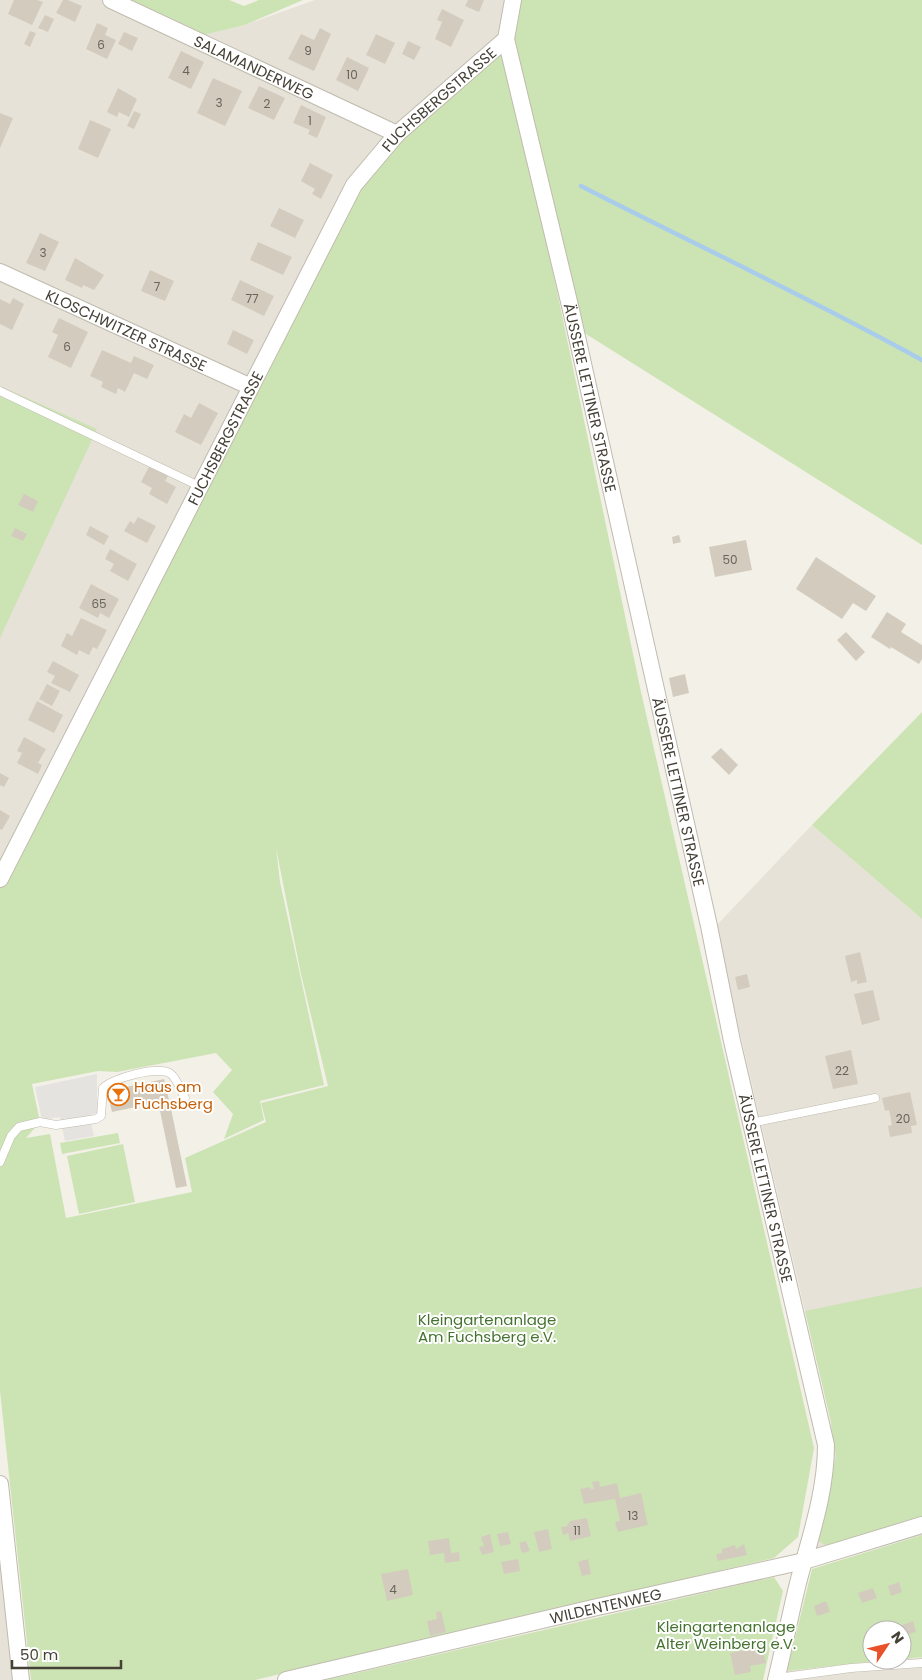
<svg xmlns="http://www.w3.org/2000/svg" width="922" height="1680" font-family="Poppins,sans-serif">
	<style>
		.residential { fill: #e6e2d7 }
		.green { fill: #cce4b4; fill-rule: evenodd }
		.parking { fill: #e4e3e0 }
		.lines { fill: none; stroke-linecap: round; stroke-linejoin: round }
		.stream { stroke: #a9ccea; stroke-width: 4.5 }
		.building { fill: #d3ccbe }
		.service-casing { stroke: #c0bbae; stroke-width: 9 }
		.minor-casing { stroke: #c0bbae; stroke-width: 18 }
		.service { stroke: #fff; stroke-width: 8 }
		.minor { stroke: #fff; stroke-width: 16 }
		.labels { text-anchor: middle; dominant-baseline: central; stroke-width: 4; stroke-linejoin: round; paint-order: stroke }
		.number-label { font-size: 12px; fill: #686459 }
		.street-label { font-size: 15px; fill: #454137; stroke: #fff }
		.food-label { font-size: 15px; fill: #c56008; stroke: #fff; text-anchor: start }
		.park-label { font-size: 15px; fill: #45732f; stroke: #fff }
	</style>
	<rect width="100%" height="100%" fill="#f3f0e8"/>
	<g class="residential">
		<polygon points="0,0 111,0 195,37 245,25 315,0 513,0 506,39 0,879"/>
		<polygon points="812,825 922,919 922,1523 804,1561 826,1470 831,1422 715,927"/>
		<polygon points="0,1484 21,1680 0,1680"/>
		<polygon points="922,1657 922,1680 785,1680 787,1671"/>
	</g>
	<g class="green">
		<polygon points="111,0 229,0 244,6 259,0 303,0 245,25 195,37"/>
		<polygon points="513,0 922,0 922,545 578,329 506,39"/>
		<path d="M 505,43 L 641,692 L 814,1448 L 798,1537 L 774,1558 L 255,1680 L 31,1680 L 0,1391 L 0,879 L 354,185 ZM 276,848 L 301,974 L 328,1086 L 261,1103 L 266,1122 L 185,1158 L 192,1192 L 66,1218 L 50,1134 L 26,1138 L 40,1122 L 32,1084 L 98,1071 L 117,1072 L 216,1053 L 232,1070 L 213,1092 L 233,1114 L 224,1139 L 264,1120 L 260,1101 L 324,1085 L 280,882 Z"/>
		<polygon points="0,386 97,429 0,638"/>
		<polygon points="922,712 922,919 812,825"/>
		<polygon points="118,1133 120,1143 62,1154 60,1143"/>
		<polygon points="123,1144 135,1202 79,1214 67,1156"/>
		<polygon points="922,1287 922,1519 828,1547 816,1539 836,1457 831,1422 805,1311"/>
		<polygon points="922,1535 922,1657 902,1659 902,1630 872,1630 872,1660 888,1660 787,1671 812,1569"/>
		<polygon points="774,1577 783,1591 763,1680 326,1680"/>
	</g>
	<polygon class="parking" points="97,1074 97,1113 89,1115 94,1136 65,1141 60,1117 42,1120 35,1087"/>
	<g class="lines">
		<path class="stream" d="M 581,186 C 694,244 810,298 922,360"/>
	</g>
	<g class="building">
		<polygon points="14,0 37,0 43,2 32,25 8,14"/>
		<polygon points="63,0 68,0 82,6 75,22 56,13"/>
		<polygon points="468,0 484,0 479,12 465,6"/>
		<polygon points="442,9 464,20 451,47 435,39 442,22 437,20"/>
		<polygon points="45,15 54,19 48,32 38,28"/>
		<polygon points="97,23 108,28 105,35 116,40 107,59 86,49"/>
		<polygon points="320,28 331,34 314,71 288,59 301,34 314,40"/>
		<polygon points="30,31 36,33 30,47 24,44"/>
		<polygon points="124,32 138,38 132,51 118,44"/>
		<polygon points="376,34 395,43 385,64 366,55"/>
		<polygon points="408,41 421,47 414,60 402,54"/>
		<polygon points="181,51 204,62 191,89 168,78"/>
		<polygon points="347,57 369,68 358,91 336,80"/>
		<polygon points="213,78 242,91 225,126 197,113"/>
		<polygon points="259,86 285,98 274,120 248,108"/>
		<polygon points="118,88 137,99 129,117 119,112 117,117 107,112"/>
		<polygon points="301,105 326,117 317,138 308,134 310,130 293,123"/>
		<polygon points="134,111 141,114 134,129 127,126"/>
		<polygon points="0,113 13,118 0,148"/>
		<polygon points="90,120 111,129 98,158 78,149"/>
		<polygon points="310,163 333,175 321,199 312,194 315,189 301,181"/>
		<polygon points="279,208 304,220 295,238 270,226"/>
		<polygon points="40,233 59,242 45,271 26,263"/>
		<polygon points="258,242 292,257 283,275 250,260"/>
		<polygon points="75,258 104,275 94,290 83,285 82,288 65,280"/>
		<polygon points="150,270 174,281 165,301 141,291"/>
		<polygon points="240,280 274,296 264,316 231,300"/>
		<polygon points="13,298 24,304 12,330 0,324 0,299 10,304"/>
		<polygon points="59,318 88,332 71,368 48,357 58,335 52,332"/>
		<polygon points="233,330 254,340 247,354 227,344"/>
		<polygon points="102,350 131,363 134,356 154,365 147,379 134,373 125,392 118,388 116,394 101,387 103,382 90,376"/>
		<polygon points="199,403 218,413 201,445 175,432 184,414 191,418"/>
		<polygon points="150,465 169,474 165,481 176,487 167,504 149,494 152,488 141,482"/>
		<polygon points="24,494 38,501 33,512 18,505"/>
		<polygon points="138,517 156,526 147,543 124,531 130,521 134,524"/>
		<polygon points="90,526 109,536 104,545 86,535"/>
		<polygon points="15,528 27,534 23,541 11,536"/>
		<polygon points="679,535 681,542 673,544 672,537"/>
		<polygon points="746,540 752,570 715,577 709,547"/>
		<polygon points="110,549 137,564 128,581 110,571 114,564 105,559"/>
		<polygon points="816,557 876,596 866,611 853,603 842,619 796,589"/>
		<polygon points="91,584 119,599 109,618 100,613 98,618 79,608"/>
		<polygon points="887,612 906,624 901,632 922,645 922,659 919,664 891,647 890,649 871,637"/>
		<polygon points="81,618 107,630 97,649 93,647 89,655 79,650 77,655 61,646 67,633 72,636"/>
		<polygon points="846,632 865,652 856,661 837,640"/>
		<polygon points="53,661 79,675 70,692 51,683 55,676 47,672"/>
		<polygon points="685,674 689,693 673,697 669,678"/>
		<polygon points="47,684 60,691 52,706 39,699"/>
		<polygon points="37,701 63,715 54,733 28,720"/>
		<polygon points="24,737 46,749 38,763 42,765 38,774 17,763 22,753 17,751"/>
		<polygon points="721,748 738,765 729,775 711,757"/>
		<polygon points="0,773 9,778 4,787 0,785"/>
		<polygon points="0,810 10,816 2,830 0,829"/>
		<polygon points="860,952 867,982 857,984 857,980 851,982 845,956"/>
		<polygon points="747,974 750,987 738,990 735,977"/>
		<polygon points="873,990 880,1020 862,1025 854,994"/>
		<polygon points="851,1050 858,1084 833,1089 825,1056"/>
		<polygon points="164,1079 169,1100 112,1112 107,1091"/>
		<polygon points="910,1092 917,1125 911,1126 912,1133 890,1137 888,1126 892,1125 889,1110 885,1111 882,1098"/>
		<polygon points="170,1104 187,1186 176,1188 159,1106"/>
		<polygon points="599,1481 600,1487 617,1483 620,1498 641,1493 648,1525 618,1532 615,1522 620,1521 615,1499 584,1504 580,1489 590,1487 591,1489 594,1489 592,1482"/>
		<polygon points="587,1518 591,1536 570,1541 568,1533 563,1535 561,1527 567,1526 570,1521"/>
		<polygon points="548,1529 552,1549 539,1552 534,1532"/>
		<polygon points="508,1532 511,1544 500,1546 497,1534"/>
		<polygon points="490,1534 494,1552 482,1555 479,1547 484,1546 481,1537"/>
		<polygon points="449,1538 451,1553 459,1552 460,1561 445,1563 444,1553 430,1555 428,1541"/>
		<polygon points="526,1541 530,1551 522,1553 519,1543"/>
		<polygon points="744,1544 747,1555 718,1561 716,1554 722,1553 722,1549 735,1545 736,1549"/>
		<polygon points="518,1559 520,1571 504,1574 501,1562"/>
		<polygon points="588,1559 591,1574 582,1576 578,1562"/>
		<polygon points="408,1569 413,1595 387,1601 381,1574"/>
		<polygon points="899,1582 902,1592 891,1596 888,1586"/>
		<polygon points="873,1588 877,1598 862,1603 858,1593"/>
		<polygon points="826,1601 830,1612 817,1616 814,1606"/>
		<polygon points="441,1611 446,1632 430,1636 427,1621 437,1619 436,1612"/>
		<polygon points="913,1621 916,1632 905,1635 902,1625"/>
		<polygon points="762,1647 766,1663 750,1666 751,1672 735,1675 730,1653"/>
	</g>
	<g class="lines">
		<defs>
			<g id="service">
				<polyline points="0,391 201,487"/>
				<polyline points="751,1123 875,1098"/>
				<path d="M 0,1162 L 11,1136 L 19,1127 L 40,1122 L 56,1125 L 96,1119 L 101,1116 L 103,1088 C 112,1078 160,1065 171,1074 C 177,1079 181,1091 185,1098"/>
				<polyline points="777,1678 851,1668 922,1663"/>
			</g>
			<g id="minor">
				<path id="s1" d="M 111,0 L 397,134"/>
				<path id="s2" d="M 513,0 L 506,39 L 571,310 L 709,926 L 732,1041 L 826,1445 C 826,1493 810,1537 798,1583 C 790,1615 784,1648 776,1680"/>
				<path id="s3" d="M 0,272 L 251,387"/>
				<path id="s4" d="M 0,879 L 354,185 L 397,134 L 506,39"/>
				<polyline points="0,1484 21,1680"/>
				<path id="s5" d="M 286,1680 L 593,1608 L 804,1561 L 922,1525"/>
			</g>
		</defs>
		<use href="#service" class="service-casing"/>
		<use href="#minor" class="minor-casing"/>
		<use href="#service" class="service"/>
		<use href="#minor" class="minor"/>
	</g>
	<defs>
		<symbol id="bar-ring" viewBox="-11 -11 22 22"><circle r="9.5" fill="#fff" stroke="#e8710a" stroke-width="1.5"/><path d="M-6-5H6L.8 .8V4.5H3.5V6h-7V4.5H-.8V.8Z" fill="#e8710a"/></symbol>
	</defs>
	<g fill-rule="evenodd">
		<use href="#bar-ring" x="106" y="1082" width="25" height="25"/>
	</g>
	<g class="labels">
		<g class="number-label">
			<text x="101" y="44">6</text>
			<text x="308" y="50">9</text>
			<text x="186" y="70">4</text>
			<text x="352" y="74">10</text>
			<text x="219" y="102">3</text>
			<text x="267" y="103">2</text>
			<text x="310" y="120">1</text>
			<text x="43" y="252">3</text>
			<text x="157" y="286">7</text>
			<text x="252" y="298">77</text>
			<text x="67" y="346">6</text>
			<text x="730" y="559">50</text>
			<text x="99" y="603">65</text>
			<text x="842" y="1070">22</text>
			<text x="903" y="1118">20</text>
			<text x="633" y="1515">13</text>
			<text x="577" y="1530">11</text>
			<text x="393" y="1589">4</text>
		</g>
		<g class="street-label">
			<text stroke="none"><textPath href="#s1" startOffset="158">SALAMANDERWEG</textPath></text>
			<text stroke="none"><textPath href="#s4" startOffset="900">FUCHSBERGSTRASSE</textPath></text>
			<text stroke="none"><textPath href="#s3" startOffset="139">KLOSCHWITZER STRASSE</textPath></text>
			<text stroke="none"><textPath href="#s2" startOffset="408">ÄUSSERE LETTINER STRASSE</textPath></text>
			<text stroke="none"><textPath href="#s4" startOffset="495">FUCHSBERGSTRASSE</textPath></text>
			<text stroke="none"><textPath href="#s2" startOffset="812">ÄUSSERE LETTINER STRASSE</textPath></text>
			<text stroke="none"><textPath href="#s2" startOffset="1218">ÄUSSERE LETTINER STRASSE</textPath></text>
			<text stroke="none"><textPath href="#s5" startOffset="328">WILDENTENWEG</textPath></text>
		</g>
		<g class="food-label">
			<text x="134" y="1086">Haus am<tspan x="134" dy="17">Fuchsberg</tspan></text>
		</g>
		<g class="park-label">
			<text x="487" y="1319">Kleingartenanlage<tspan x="487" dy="17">Am Fuchsberg e.V.</tspan></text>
			<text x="726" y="1626">Kleingartenanlage<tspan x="726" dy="17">Alter Weinberg e.V.</tspan></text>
		</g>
	</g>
	<g transform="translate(887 1645) rotate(55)"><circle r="24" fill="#ffffff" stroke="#b5b3af"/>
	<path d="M0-4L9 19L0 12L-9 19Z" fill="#e85129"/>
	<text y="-8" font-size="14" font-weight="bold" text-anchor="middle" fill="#454137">N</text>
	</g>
	<path d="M12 1660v8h109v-8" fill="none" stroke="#454137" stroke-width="2.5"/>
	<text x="20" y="1660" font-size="15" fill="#454137" stroke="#ffffff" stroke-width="4" paint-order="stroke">50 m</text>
</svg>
